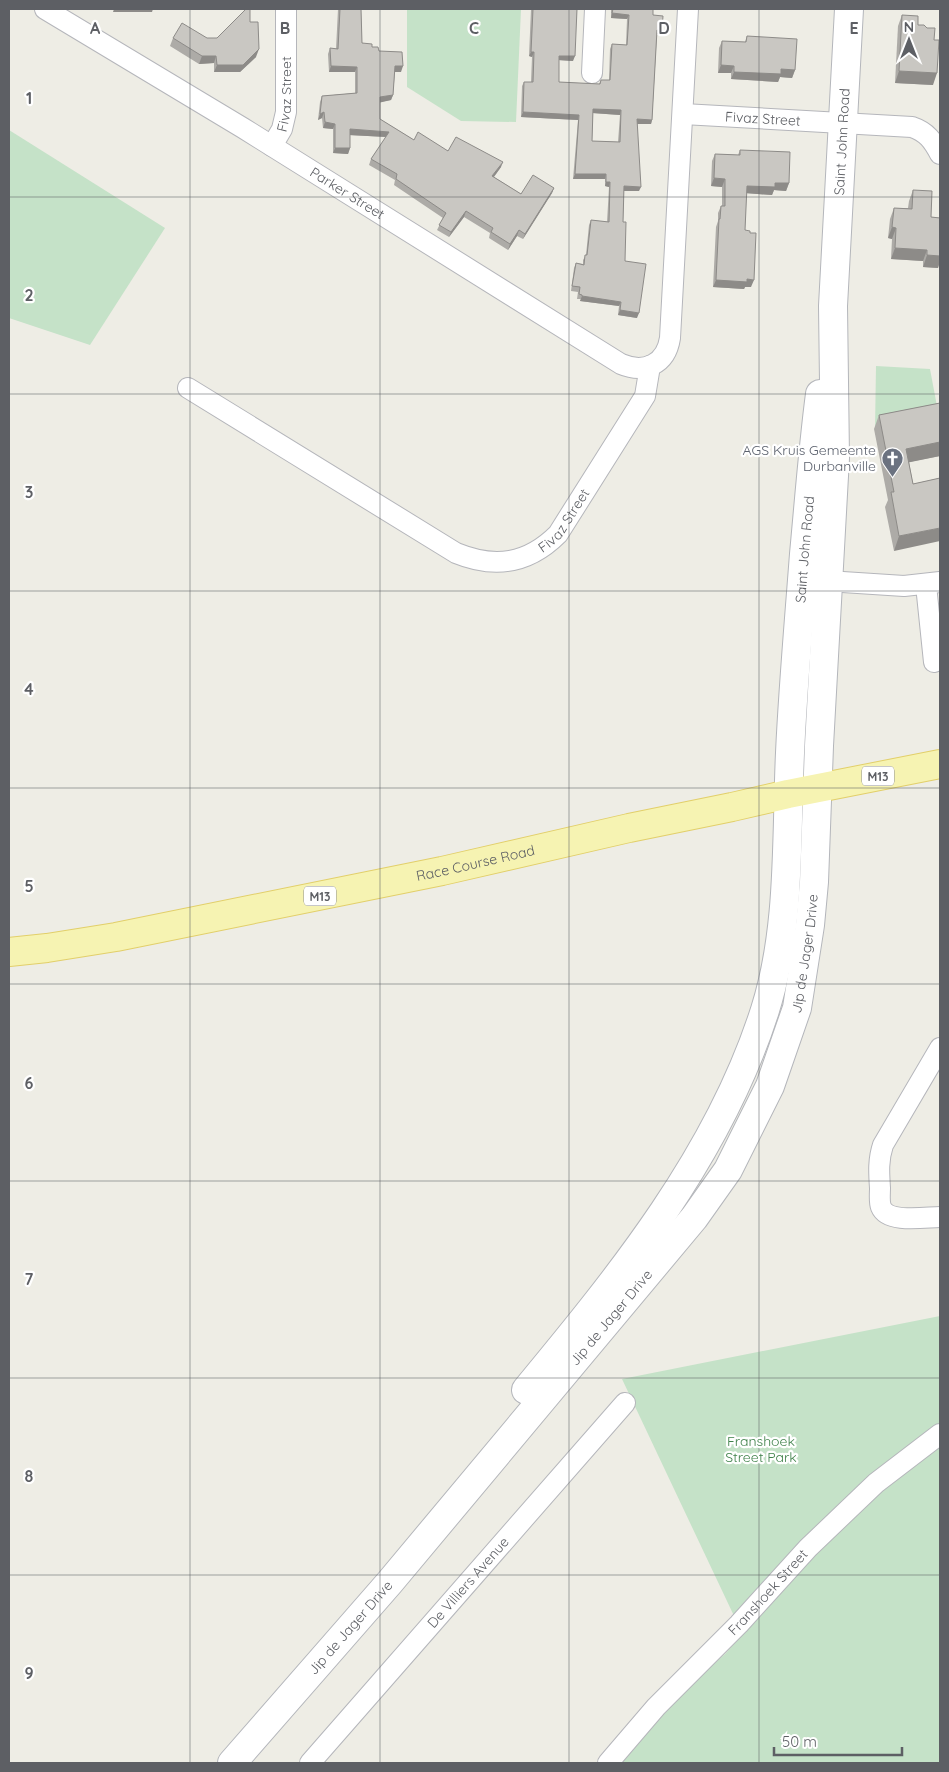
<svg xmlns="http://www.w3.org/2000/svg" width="949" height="1772" font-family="Quicksand,sans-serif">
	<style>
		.green { fill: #c5e2c8 }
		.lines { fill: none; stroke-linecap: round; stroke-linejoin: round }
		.minor-casing { stroke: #b5b6bb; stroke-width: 22 }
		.secondary-casing { stroke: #b4b6bb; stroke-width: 30 }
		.primary-casing { stroke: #e2cf6a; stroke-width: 30 }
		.minor { stroke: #fff; stroke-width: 20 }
		.secondary { stroke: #fff; stroke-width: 28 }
		.primary { stroke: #f6f3b2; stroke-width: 28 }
		.wall { fill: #adaba7; fill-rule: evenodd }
		.shaded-wall { fill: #8d8b88 }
		.building { fill: #c9c7c2; stroke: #8d8b88; fill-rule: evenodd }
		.grid { fill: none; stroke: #5d5f64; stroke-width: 1; stroke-opacity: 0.55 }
		.labels { text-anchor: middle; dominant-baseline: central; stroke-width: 4.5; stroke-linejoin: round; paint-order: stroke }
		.shield { fill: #fff; stroke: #8e8f92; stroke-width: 1 }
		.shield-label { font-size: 12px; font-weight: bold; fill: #5d5f64 }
		.street-label { font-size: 14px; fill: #5d5f64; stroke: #fff }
		.worship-label { font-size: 14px; fill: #5b616d; stroke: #fff; text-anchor: end }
		.park-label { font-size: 14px; fill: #3f814a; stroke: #fff }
		.grid-label { font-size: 16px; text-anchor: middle; font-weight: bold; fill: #5d5f64; stroke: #fff; stroke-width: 4.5; stroke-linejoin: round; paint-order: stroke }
	</style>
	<rect width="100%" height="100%" fill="#eeede5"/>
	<g class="green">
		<polygon points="407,9 521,9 516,122 461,121 407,87"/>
		<polygon points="9,130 165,228 90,345 9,318"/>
		<polygon points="876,366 930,369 939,417 875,429"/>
		<polygon points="940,1316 940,1424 925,1434 735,1618 622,1379"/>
		<polygon points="940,1445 940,1763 619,1763 681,1692 725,1654 810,1559 871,1500"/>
	</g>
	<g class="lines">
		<defs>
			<g id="minor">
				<path id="s1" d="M 45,9 L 243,128 L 621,364 C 645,374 666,364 670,338 L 688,9"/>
				<polyline points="592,73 595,9"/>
				<path id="s2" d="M 683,114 L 912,127 C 927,132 933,141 940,154"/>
				<path id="s3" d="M 272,146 L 282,129 L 286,112 L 286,9"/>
				<path id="s4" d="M 188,388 L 456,553 C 495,569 528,564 558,534 L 645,396 L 650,366"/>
				<polyline points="827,581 904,586 940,582"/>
				<polyline points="926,585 934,662"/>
				<path d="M 940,1048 L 883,1145 C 878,1160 879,1173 880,1188 C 880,1194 879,1202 881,1207 C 888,1224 926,1217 940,1217"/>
				<path id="s5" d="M 310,1763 L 625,1403"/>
				<path id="s6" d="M 608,1763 L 656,1707 L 739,1624 L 808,1548 L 876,1483 L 940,1434"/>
			</g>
			<g id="secondary">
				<path id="s7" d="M 526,1390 C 621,1275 719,1155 765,1010 C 791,928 786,838 790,753 C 793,687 799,621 804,554 C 809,501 813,447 820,394"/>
				<path id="s8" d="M 232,1763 L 390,1582 L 694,1218 L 728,1170 L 770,1086 L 797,1008 L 810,925 L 814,882 L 819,746 L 835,458 L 833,306 L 849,9"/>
			</g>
			<g id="primary">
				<path id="s9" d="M 9,952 L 47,948 L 116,937 L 442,871 L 629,828 L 732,807 L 788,794 L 940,764"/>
			</g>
		</defs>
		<use href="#minor" class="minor-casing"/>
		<use href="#secondary" class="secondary-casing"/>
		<use href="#primary" class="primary-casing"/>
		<use href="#minor" class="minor"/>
		<use href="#secondary" class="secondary"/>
		<use href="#primary" class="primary"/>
	</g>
	<g class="wall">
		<polygon points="229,9 250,9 250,22 256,57 240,72 214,72 214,63 199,64 170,46 173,38 217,38 245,10 229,10"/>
		<polygon points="338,9 361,9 362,43 379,51 401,72 395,72 393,95 391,100 380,102 380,119 414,140 501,167 494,177 521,194 554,188 552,193 523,239 517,236 508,250 489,238 490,233 464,217 449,237 437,230 443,218 394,185 395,180 369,165 371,159 386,137 350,135 350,148 348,154 333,153 333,129 323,128 322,118 318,120 320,102 322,96 355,93 355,72 329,72 328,54 330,48 336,49"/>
		<path d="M 531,9 L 577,9 L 573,61 L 559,60 L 559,82 L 599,84 L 601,80 L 609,80 L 610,49 L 612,44 L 626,45 L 627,19 L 611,18 L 611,9 L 653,9 L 653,15 L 660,34 L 657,34 L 652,120 L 651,124 L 637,124 L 639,191 L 624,191 L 623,222 L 625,261 L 637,318 L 618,315 L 619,306 L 580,301 L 581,299 L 577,299 L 578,292 L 571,291 L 574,268 L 576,263 L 583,264 L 583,260 L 586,255 L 589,225 L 591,220 L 607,222 L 609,187 L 605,186 L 605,179 L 573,179 L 578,120 L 521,117 L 522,86 L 524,82 L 531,82 L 532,57 L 529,56 ZM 593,113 L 620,115 L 618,142 L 592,141 Z"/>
		<polygon points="902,15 918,25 933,85 895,83 898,26"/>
		<polygon points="747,36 795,70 792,78 780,77 778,82 731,79 731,73 718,73 719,48 722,41 745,42"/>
		<polygon points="740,150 789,183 786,191 774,190 772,195 746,193 745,230 751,287 745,287 744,289 713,287 716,227 718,221 718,213 721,206 722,206 722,187 711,186 712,161 715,154 738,155"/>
		<polygon points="913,190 931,217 940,218 940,261 938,268 923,267 923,261 891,259 892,239 888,238 890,219 894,208 908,208 909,201"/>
		<polygon points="940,403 940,456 909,462 913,484 940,478 894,551 885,507 888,500 874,429 879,415"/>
	</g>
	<g class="shaded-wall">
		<polygon points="114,9 153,9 152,12 113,12"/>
		<polygon points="230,9 248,9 248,10 229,10"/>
		<polygon points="612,13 629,15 627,19 611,18"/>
		<polygon points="657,30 662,30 660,34 656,34"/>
		<polygon points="259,49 256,57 240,72 214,72 217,65"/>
		<polygon points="531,52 534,52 532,57 529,56"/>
		<polygon points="202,56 216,56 214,63 199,64"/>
		<polygon points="559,56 575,56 573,61 557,60"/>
		<polygon points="721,65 734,66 731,73 718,73"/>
		<polygon points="331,66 357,67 355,72 329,72"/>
		<polygon points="395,66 403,66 401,72 393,72"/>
		<polygon points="781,69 795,70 792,78 780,77 778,82 731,79 734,72"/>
		<polygon points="899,71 937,73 933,85 895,83"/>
		<polygon points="393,95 391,100 378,103 380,97"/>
		<polygon points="593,109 621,110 620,115 592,113"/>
		<polygon points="324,112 322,118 318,120 320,114"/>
		<polygon points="523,112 579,115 578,120 521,117"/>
		<polygon points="637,119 652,120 651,124 636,124"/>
		<polygon points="325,122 335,124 333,129 323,128"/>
		<polygon points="350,129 389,132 387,137 348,135"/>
		<polygon points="335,148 350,148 348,154 333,153"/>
		<polygon points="503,162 501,167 490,182 492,176"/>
		<polygon points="575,174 606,174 605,179 573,179"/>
		<polygon points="714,178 725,179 722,187 711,186"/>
		<polygon points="606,182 610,182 609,187 605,186"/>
		<polygon points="775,183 789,183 786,191 774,190 772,195 744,193 747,186"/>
		<polygon points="624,186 641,187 639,191 622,191"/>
		<polygon points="554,188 552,193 523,239 525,234"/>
		<polygon points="466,211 464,217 449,237 451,232"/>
		<polygon points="892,227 896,228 892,239 888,238"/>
		<polygon points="519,230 517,236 508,250 510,244"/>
		<polygon points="895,248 927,250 923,261 891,259"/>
		<polygon points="927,255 940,256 940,261 938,268 923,267"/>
		<polygon points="716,280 747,279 754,280 751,287 745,287 744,289 713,287"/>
		<polygon points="582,296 621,302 619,306 580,301"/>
		<polygon points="620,310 639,313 637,318 618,315"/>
		<polygon points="940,442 940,456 901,464 906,449"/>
		<polygon points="940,528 940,541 894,551 899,536"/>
	</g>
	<g class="building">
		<polygon points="246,9 250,9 250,22 258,22 259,49 243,65 217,65 216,56 202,56 173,38 182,23 207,38 217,38"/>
		<polygon points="340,9 361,9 362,43 372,44 372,47 378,47 379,51 402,52 403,66 395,66 393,95 380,97 380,119 414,140 418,132 448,151 456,137 503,162 492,176 521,194 533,175 554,188 525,234 519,230 510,244 491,232 493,228 466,211 451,232 439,225 446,213 396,179 397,174 371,159 389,132 350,129 350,148 335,148 335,124 325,122 324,112 320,114 322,96 357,93 357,67 331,66 330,48 338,49"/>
		<path d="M 533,9 L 577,9 L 575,56 L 559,56 L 559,82 L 600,84 L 601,80 L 610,80 L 612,44 L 627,45 L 629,15 L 612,13 L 613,9 L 653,9 L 653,15 L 663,16 L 662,30 L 657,30 L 652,120 L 637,119 L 641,187 L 624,186 L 623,222 L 626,222 L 625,261 L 646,264 L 639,313 L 620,310 L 621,302 L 582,296 L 582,295 L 579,294 L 580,287 L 572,286 L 576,263 L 584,265 L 585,255 L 587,255 L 591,220 L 609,222 L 610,182 L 606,182 L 606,174 L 575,174 L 579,115 L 523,112 L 524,82 L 533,82 L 534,52 L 531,52 ZM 593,109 L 621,110 L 620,142 L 592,141 Z"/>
		<polygon points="902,15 918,16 918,25 924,25 927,28 935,28 934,40 939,40 937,73 899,71"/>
		<polygon points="747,36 797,39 795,70 781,69 781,74 734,72 734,66 721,65 722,41 746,42"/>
		<polygon points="740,150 790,152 789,183 775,183 775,187 747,186 745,230 750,231 750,233 756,233 754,280 747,279 747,282 716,280 719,219 720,219 721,206 725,206 725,179 714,178 715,154 740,155"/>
		<polygon points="913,190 932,191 931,217 940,218 940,256 927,255 927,250 895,248 896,228 892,227 894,208 912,209"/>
		<polygon points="940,403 940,442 906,449 913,484 940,478 940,528 899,536 891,492 894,492 879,415"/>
	</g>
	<path class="grid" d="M 190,9 L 190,1763M 380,9 L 380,1763M 569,9 L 569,1763M 759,9 L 759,1763M 9,197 L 940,197M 9,394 L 940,394M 9,591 L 940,591M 9,788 L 940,788M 9,984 L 940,984M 9,1181 L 940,1181M 9,1378 L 940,1378M 9,1575 L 940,1575"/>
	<defs>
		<symbol id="church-pin" viewBox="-11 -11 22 30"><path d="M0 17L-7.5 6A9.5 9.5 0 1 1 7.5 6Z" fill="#6b7280" stroke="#fff"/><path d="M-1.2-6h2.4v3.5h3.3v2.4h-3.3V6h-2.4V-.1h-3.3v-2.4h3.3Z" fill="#fff"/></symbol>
	</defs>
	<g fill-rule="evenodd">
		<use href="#church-pin" x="880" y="446" width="25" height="34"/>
	</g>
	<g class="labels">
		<g class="shield">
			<rect x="862" y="766.5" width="32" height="19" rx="4"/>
			<rect x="304" y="886.5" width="32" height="19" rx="4"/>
		</g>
		<g class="shield-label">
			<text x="878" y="776">M13</text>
			<text x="320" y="896">M13</text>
		</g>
		<g class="street-label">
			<text stroke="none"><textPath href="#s3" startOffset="55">Fivaz Street</textPath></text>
			<text stroke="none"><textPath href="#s2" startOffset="80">Fivaz Street</textPath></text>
			<text stroke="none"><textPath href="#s8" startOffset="1818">Saint John Road</textPath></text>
			<text stroke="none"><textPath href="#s1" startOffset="354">Parker Street</textPath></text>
			<text stroke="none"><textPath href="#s4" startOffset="440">Fivaz Street</textPath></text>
			<text stroke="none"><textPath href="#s7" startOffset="915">Saint John Road</textPath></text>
			<text stroke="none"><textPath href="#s9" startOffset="475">Race Course Road</textPath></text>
			<text stroke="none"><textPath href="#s8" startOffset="1005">Jip de Jager Drive</textPath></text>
			<text stroke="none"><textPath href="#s8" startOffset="585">Jip de Jager Drive</textPath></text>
			<text stroke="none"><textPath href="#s5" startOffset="240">De Villiers Avenue</textPath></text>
			<text stroke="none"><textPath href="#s6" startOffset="234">Franshoek Street</textPath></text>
			<text stroke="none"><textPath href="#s8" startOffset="180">Jip de Jager Drive</textPath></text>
		</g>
		<g class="worship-label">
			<text x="876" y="450">AGS Kruis Gemeente<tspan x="876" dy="16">Durbanville</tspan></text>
		</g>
		<g class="park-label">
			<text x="761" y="1441">Franshoek<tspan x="761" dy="16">Street Park</tspan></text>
		</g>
	</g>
	<g class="grid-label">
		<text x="95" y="34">A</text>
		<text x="285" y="34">B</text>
		<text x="474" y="34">C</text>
		<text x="664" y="34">D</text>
		<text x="854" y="34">E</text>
		<text x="29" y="104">1</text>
		<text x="29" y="301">2</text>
		<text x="29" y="498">3</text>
		<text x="29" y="695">4</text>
		<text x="29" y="892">5</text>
		<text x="29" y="1089">6</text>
		<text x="29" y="1285">7</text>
		<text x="29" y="1482">8</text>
		<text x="29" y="1679">9</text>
	</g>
	<rect width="949" height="1772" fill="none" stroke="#5d5f64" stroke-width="20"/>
	<g transform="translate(909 40)" stroke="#ffffff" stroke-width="4" paint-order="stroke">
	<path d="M0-4L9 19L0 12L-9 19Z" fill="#5d5f64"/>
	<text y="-8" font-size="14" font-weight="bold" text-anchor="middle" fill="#5d5f64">N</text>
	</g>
	<path d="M774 1747v8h128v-8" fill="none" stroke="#5d5f64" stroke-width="2.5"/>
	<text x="782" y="1747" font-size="15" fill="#5d5f64" stroke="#ffffff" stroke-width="4" paint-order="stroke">50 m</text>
</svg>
